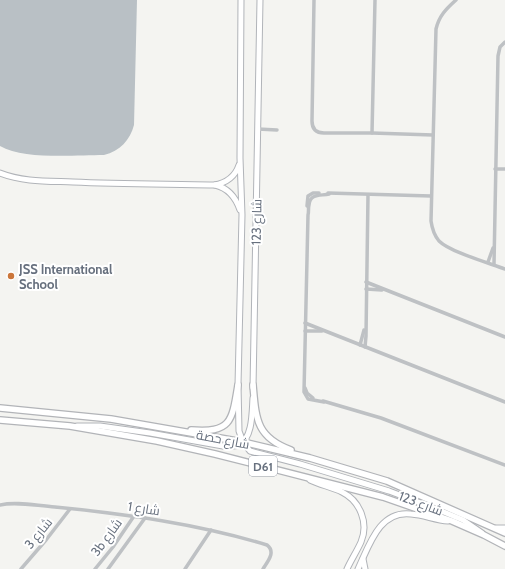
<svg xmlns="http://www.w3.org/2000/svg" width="505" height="569" font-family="Cabin,Cairo,sans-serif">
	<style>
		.water { fill: #b9c0c5 }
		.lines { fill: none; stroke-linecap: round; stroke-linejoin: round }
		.secondary-casing { stroke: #b1b4b9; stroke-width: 7 }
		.primary-casing { stroke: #b2b4b8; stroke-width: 8 }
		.street { stroke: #bec1c4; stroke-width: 3.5 }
		.secondary { stroke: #fff; stroke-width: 5 }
		.primary { stroke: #fff; stroke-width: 5.5 }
		.poi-dot { fill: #cb763a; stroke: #fff; stroke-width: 1.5 }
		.labels { text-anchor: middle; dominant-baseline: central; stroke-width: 4; stroke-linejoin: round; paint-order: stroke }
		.shield { fill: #fff; stroke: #959ba5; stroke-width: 1 }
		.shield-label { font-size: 12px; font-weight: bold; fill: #67707e }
		.street-label { font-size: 13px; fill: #67707e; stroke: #fff }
		.poi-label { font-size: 13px; font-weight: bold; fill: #67707e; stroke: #fff; text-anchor: start }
	</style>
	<rect width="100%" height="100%" fill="#f4f4f1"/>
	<path class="water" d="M 0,0 L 137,0 L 134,125 C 130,140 120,151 104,155 C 75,155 24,160 0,146 Z"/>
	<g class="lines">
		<defs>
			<g id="secondary">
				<polyline points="241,0 240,158 242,215 238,385 239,431 243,442 250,451 300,464 389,491 434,508 463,520 482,533"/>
				<path d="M 0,173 C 23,182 48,181 73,182 C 119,184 167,184 214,185 C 226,183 235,177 239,165"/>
				<path d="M 215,185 C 228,188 236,198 240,210"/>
				<polyline points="253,388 260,0"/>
				<path d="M 77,426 L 100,426 L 150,433 L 223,446 C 229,446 234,447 239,445 C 253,438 252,411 253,398"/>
				<path d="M 310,480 C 320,485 332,487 342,492 C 360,501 369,523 361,542 C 357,551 351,560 347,569"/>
				<polyline points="496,528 505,528"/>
				<polyline points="363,559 365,569"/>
				<path d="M 358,569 C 369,546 379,510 411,514 C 424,515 435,520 448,521"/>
			</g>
			<g id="primary">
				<path d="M 253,385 C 256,419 256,437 291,450"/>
				<polyline points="0,408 111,419 243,442 310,458 387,481 505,533"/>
				<polyline points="0,420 70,426 157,441 215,454 383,497 452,521 484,535 505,546"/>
				<path d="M 191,430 C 231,433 232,422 238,385"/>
			</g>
		</defs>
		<use href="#secondary" class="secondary-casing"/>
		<use href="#primary" class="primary-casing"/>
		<g class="street">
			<path d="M 314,0 L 312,121 C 312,129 316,133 324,133 L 372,133 L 433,135"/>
			<path d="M 456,0 C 446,9 439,16 436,29 L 431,221 C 432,228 434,235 439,241 C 450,252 489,263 505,269"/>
			<polyline points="258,129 277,130"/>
			<polyline points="372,133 375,0"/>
			<polyline points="495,169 505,169"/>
			<polyline points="328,193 431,196"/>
			<polyline points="307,206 308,196 313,193 319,193"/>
			<polyline points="488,262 493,248"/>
			<polyline points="494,264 498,56 500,47 505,42"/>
			<polyline points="366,282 505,337"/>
			<polyline points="366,289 382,290"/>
			<polyline points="305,323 505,402"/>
			<polyline points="305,331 322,331"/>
			<polyline points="360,345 364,330"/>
			<polyline points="365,347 366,336 368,195"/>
			<polyline points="305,388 307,393 313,398"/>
			<polyline points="323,401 381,418 505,465"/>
			<path d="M 324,402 L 308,399 L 304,392 L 308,215 C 309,211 308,208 309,205 C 310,193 321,196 329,194"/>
			<path d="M 0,505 C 17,501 37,506 55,507 C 126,514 198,524 267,545 C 276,552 268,561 263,569"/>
			<polyline points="21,569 46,540 70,509"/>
			<polyline points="95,569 113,547 134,516"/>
			<polyline points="108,569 145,518"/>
			<polyline points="185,569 211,530"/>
		</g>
		<use href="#secondary" class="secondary"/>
		<use href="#primary" class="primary"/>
	</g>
	<circle class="poi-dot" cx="11" cy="276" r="4"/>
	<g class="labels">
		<rect class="shield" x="249" y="456" width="28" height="20" rx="3"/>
		<g class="shield-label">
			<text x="263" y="466">D61</text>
		</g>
		<g class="street-label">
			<text transform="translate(256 222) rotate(-89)">شارع 123</text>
			<text transform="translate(223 439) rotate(11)">شارع حصة</text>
			<text transform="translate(421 503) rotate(21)">شارع 123</text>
			<text transform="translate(144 508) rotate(9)">شارع 1</text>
			<text transform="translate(38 533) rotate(-51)">شارع 3</text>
			<text transform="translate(106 537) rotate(-54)">3b شارع</text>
		</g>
		<g class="poi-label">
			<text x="19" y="269">JSS International<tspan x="19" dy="15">School</tspan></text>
		</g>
	</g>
</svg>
